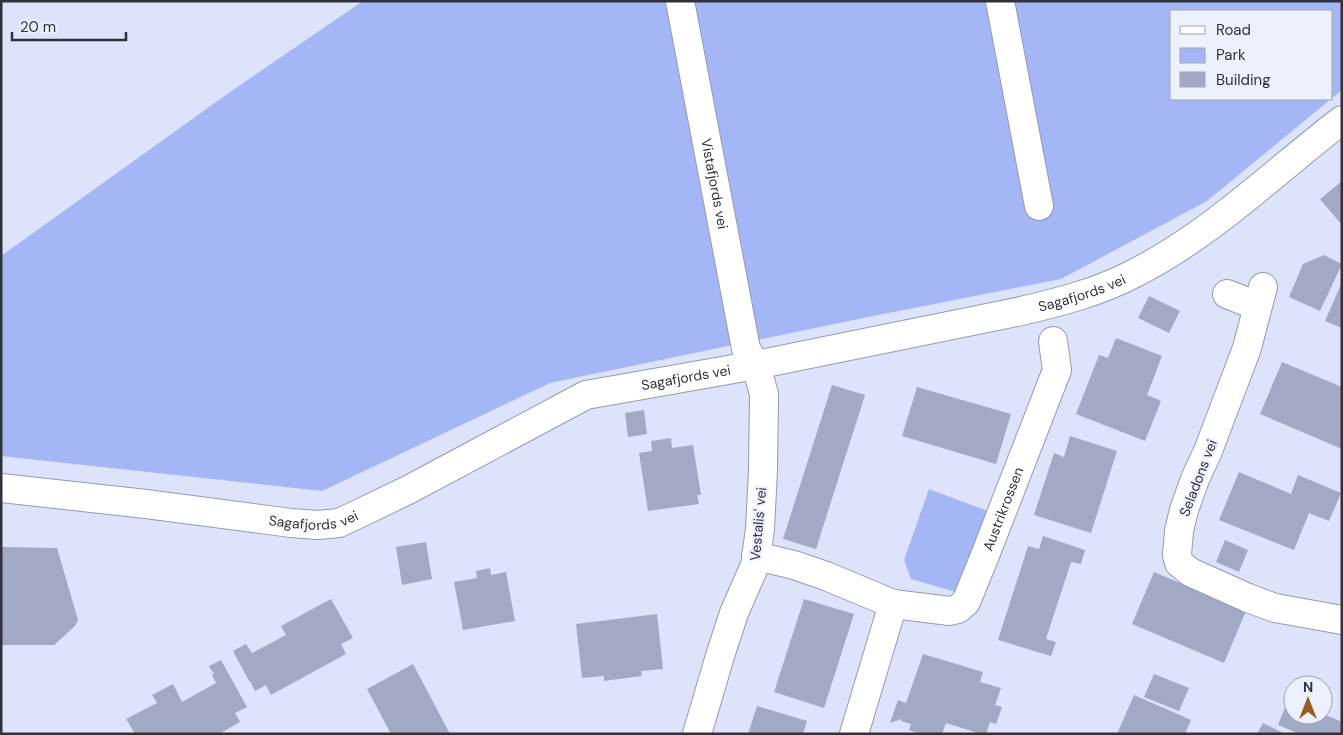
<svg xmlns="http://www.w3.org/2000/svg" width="1343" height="735" font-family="'DM Sans',sans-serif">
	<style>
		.green { fill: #a5b6f7 }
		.building { fill: #a1a9c4 }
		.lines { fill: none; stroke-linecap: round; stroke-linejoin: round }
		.minor-casing { stroke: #929ab5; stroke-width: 30 }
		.minor { stroke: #fff; stroke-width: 28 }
		.labels { text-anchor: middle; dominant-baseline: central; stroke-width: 4.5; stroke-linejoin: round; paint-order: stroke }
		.street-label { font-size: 14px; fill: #2f323d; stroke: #edf1fd }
	</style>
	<rect width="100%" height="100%" fill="#dce3fb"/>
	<g class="green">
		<polygon points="363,1 1342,1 1342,90 1332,98 1332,11 1172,11 1172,99 1331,99 1207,201 1061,279 868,317 550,383 322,491 1,456 1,256 230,92"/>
		<polygon points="929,489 998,515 956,592 911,579 904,560"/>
	</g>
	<g class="building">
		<polygon points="1342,181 1342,225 1320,199"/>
		<polygon points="1324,255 1342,264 1320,311 1289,297 1303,264"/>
		<polygon points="1342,282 1342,328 1325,321"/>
		<polygon points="1149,296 1180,311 1169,333 1138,318"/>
		<polygon points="1116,338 1162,356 1147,395 1161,401 1145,441 1076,414 1099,355 1108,358"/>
		<polygon points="1282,362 1342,387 1342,449 1260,414"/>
		<polygon points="832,385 865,395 816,549 783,539"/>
		<polygon points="917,387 1011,414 996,464 902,436"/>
		<polygon points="644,410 647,434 628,437 625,413"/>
		<polygon points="1070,436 1117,451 1091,533 1034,515 1054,453 1064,457"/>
		<polygon points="671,438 672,448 693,445 701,495 697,495 699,504 648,511 639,453 652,451 651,441"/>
		<polygon points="1239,472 1291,494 1298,475 1341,493 1329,521 1309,513 1294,550 1219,520"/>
		<polygon points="1043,536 1085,550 1081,564 1071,562 1046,639 1056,642 1051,656 998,640 1028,546 1039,549"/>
		<polygon points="1225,540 1248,550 1239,572 1216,562"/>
		<polygon points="426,542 432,579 402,585 396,547"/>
		<polygon points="1,547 57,548 78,620 75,626 54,645 1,645"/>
		<polygon points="490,568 491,575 506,572 515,621 463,630 454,582 477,578 476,571"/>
		<polygon points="1154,572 1246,611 1224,663 1132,624"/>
		<polygon points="331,599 353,638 341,644 346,654 271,695 266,685 255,691 250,681 249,681 233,651 246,644 252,653 286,635 281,626"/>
		<polygon points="804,599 854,614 824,708 774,692"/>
		<polygon points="657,614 663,669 641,671 642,676 604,681 604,676 582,678 576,624"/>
		<polygon points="923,654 983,672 980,682 1001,688 995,705 1002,707 996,724 990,722 986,734 981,734 946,723 942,734 921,734 909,730 911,724 901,721 901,719 890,723 898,700 906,703"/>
		<polygon points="221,660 247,707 235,713 240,722 219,734 135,734 126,719 157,703 152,695 173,684 182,702 216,683 212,675 214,674 209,666"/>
		<polygon points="413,664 450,734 391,734 367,689"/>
		<polygon points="1154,674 1189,688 1179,711 1144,697"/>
		<polygon points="1134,695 1191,720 1185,734 1117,734"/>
		<polygon points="1288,700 1293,702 1293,715 1323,715 1323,714 1342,722 1342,734 1300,734 1278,725"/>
		<polygon points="757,706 807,721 803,734 748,734"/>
		<polygon points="1263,723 1285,734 1257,734"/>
	</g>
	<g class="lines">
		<defs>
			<g id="minor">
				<path id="s1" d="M 680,1 L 746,349 L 756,365 L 764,394 L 763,470 L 760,529 L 755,565 L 734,613 L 720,656 L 697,734"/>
				<polyline points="1000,1 1039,206"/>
				<polyline points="1263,287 1247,348 1208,451 1195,479 1184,510 1179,531 1177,555 1179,563 1190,572 1248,598 1275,608 1342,620"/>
				<polyline points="1227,294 1257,306"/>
				<path id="s2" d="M 1,488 L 146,504 L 291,523 L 318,525 L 339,523 L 354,516 L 408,490 L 586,395 L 756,365 L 1017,312 C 1056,303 1100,292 1135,273 C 1212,234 1274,172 1342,120"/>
				<path id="s3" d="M 756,556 L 794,565 L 826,576 L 893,604 L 950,611 L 958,609 L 966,602 L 984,558 L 1057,370 L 1053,341"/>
				<polyline points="854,734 893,604"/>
			</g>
		</defs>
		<use href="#minor" class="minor-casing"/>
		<use href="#minor" class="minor"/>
	</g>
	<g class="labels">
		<g class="street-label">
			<text stroke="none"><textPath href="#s1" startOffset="186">Vistafjords vei</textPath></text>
			<text stroke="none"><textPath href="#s2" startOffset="1125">Sagafjords vei</textPath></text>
			<text stroke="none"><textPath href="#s2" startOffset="720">Sagafjords vei</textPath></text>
			<text transform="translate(1198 478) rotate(-69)">Seladons vei</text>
			<text stroke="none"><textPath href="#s3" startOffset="322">Austrikrossen</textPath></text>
			<text stroke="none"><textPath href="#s2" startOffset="315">Sagafjords vei</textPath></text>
			<text transform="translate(758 524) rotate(-85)">Vestalis' vei</text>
		</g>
	</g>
	<rect width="1343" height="735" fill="none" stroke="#2f323d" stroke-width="5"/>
	<rect x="1170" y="10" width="162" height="90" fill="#edf1fd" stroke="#a1a5b0"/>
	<rect x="1180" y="26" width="25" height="8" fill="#ffffff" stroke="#a1a5b0"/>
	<text x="1216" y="35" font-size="15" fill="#2f323d">Road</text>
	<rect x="1180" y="48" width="25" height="15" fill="#a5b6f7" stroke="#a1a5b0"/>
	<text x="1216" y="60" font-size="15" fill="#2f323d">Park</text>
	<rect x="1180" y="72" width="25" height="15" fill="#a1a9c4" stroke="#a1a5b0"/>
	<text x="1216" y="85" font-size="15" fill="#2f323d">Building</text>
	<g transform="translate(1308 700)"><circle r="24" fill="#edf1fd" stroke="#a1a5b0"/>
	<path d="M0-4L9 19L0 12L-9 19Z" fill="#985e1d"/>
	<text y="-8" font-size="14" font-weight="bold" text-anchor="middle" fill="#2f323d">N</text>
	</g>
	<path d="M12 32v8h114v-8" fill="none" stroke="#2f323d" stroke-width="2.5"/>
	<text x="20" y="32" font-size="15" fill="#2f323d" stroke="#edf1fd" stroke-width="4" paint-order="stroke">20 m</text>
</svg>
